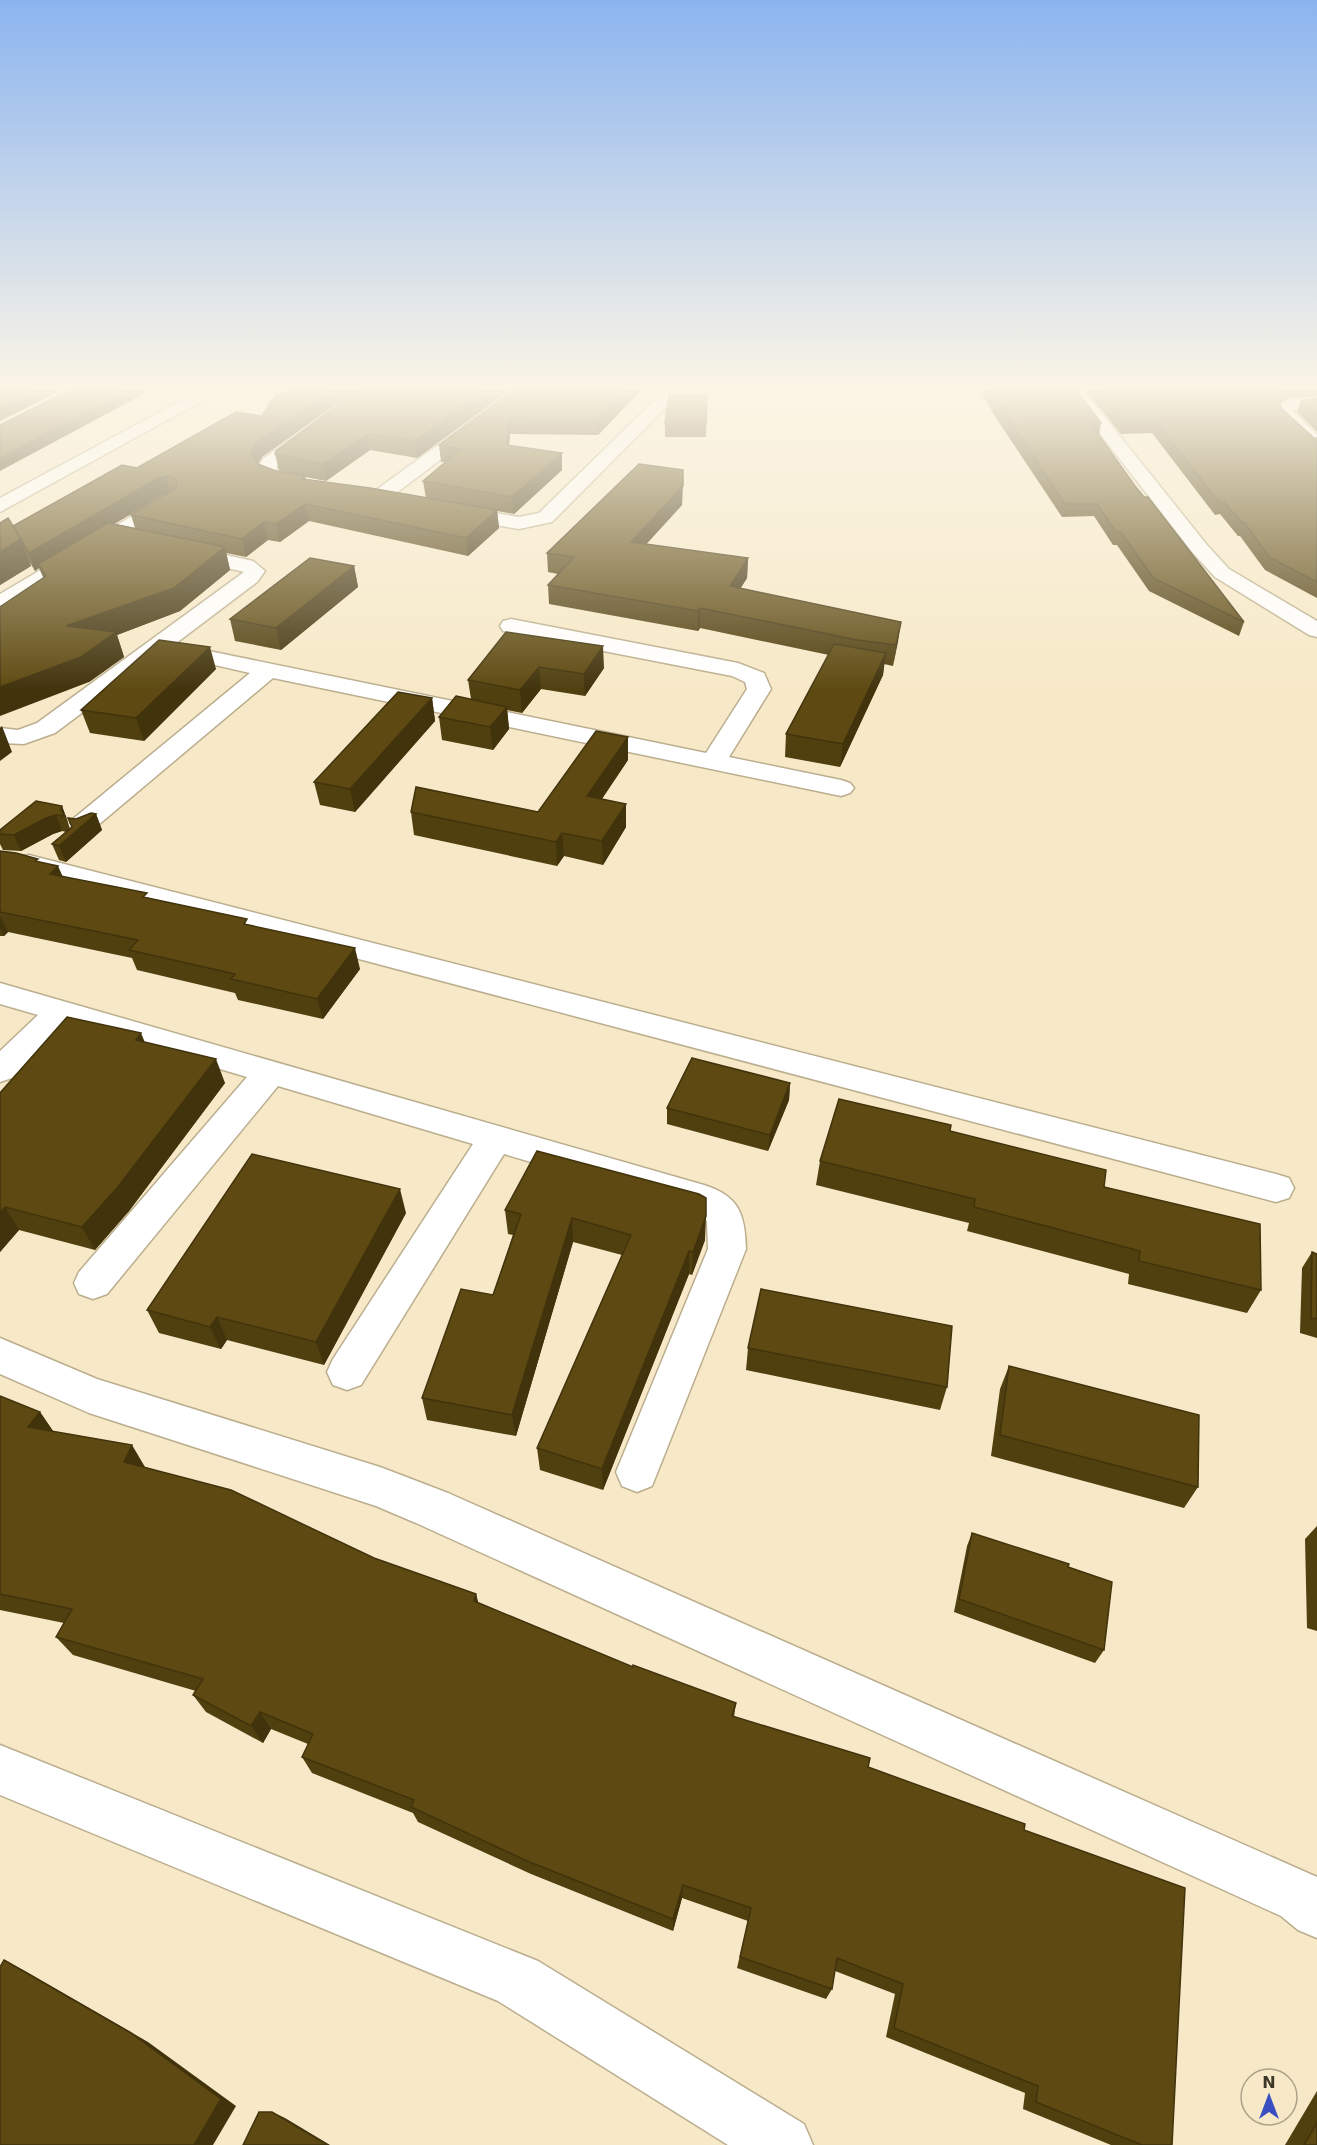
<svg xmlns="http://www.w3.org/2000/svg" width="1317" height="2145" font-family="'DejaVu Sans',sans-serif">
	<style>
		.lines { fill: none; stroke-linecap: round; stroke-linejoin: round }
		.minor-casing { stroke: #bbae8e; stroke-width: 3 }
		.minor { fill: #fff; fill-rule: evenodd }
		.wall { fill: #503f0f; fill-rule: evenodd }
		.shaded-wall { fill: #41330c }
		.building { fill: #5d4911; stroke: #41330c; stroke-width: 1.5 }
	</style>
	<rect width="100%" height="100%" fill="#f7e9c8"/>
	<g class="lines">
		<defs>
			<g id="minor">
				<polygon points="201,390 222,390 0,512 0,498"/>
				<path d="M 360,390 L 379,390 L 277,466 L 276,472 L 286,477 L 309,482 L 312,486 L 309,490 C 294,494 275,486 262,479 L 257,470 L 263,459 Z"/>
				<polygon points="514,390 533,390 383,503 369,503 367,499 369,495"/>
				<polygon points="665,390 683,390 552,522 519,529 454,518 447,516 444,512 447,508 454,506 519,517 539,513"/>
				<polygon points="1066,390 1083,390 1207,545 1229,569 1317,621 1317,637 1309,635 1215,577 1193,553"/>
				<path d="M 1317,397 L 1317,407 L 1292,410 L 1317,435 L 1317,449 L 1311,448 L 1280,420 L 1275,408 C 1285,398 1303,398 1317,397 Z"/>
				<polygon points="171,495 178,497 180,501 178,505 8,608 0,609 0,594 164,497"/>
				<polygon points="184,546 253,561 265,571 257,582 175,644 706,753 747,689 745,682 732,676 511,633 503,631 500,626 503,621 511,619 738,663 764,673 771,689 729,757 841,780 850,783 854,788 850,793 841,796 273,678 91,831 82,833 73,831 69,825 73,819 250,673 162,653 55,733 24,744 0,743 0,728 18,730 37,723 244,572 177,556 174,552 177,548"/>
				<polygon points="29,855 1276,1174 1289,1178 1294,1188 1289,1198 1276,1202 19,869 15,863 19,857"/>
				<path d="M 0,983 L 704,1185 C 739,1196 745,1214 746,1249 L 652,1486 L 637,1492 L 622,1486 L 616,1472 L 708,1249 L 707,1221 L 692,1210 L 504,1154 L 361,1385 L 347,1390 L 333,1385 L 327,1372 L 333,1359 L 473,1144 L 278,1086 L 107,1294 L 93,1299 L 79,1294 L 74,1283 L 79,1272 L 247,1077 L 68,1024 L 12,1078 L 0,1082 L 0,1051 L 38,1015 L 0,1004 Z"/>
				<polygon points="0,1338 97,1379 380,1467 448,1493 1317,1877 1317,1938 1298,1930 1281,1916 416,1523 376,1506 89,1413 0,1374"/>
				<polygon points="0,1745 538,1961 804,2124 813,2145 728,2145 498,2001 0,1795"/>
			</g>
		</defs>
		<use href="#minor" class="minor-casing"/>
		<use href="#minor" class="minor"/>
	</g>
	<g class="wall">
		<path d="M 287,390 L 356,390 L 262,457 L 258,464 L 276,471 L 302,476 L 279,471 L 275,454 L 510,390 L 417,458 L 370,450 L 326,481 L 305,477 L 306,479 L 426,498 L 423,481 L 445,462 L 441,462 L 439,445 L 514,390 L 641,390 L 598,435 L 510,434 L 509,445 L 562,453 L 562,470 L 514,514 L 497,511 L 499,528 L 468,556 L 309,521 L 280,542 L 268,540 L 246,557 L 226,553 L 230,570 L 180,611 L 117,635 L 124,657 L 89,682 L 39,568 L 35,571 L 29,561 L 31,566 L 0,585 L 0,523 L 13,526 L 137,468 L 262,416 L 280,394 ZM 167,494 L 131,515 L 135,528 L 114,524 L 163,495 Z"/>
		<polygon points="980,390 1076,390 1101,423 1099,435 1135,486 1244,622 1239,636 1149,591 1117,545 1113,545 1094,516 1062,517 996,418"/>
		<polygon points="1085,390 1317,390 1317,396 1288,398 1280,403 1282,409 1314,438 1317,438 1317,598 1265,570 1240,536 1238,536 1220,514 1215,515 1152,433 1121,434"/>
		<polygon points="707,395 706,437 665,437 665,424"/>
		<polygon points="1317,398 1317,432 1297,412 1301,400"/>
		<polygon points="682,505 646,544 748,558 747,578 740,589 901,622 893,666 884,664 883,675 840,767 785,757 786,734 829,655 700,628 698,631 549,604 548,585 558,574 548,572 547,553"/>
		<polygon points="354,566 358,587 281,650 235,641 230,619"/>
		<polygon points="506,632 604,668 585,696 541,689 522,713 507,710 509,729 493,750 442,740 439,717 471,699 468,680"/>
		<polygon points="216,669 144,741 90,733 81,710"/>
		<polygon points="432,698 435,721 355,812 320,805 314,782"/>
		<polygon points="628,760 602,799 626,804 626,827 603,865 564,856 557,866 414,835 411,812 538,812"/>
		<polygon points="62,806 70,829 72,827 76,819 96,814 102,830 66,862 59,860 52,844 66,832 62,831 53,834 21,851 3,850 0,844 0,830"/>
		<polygon points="0,851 40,862 63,877 149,898 249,925 360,969 323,1019 238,1000 235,993 137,970 132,958 8,932 4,936 0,936"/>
		<polygon points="145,1043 225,1083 129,1211 95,1250 19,1230 0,1252 0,1093"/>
		<polygon points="790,1083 789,1100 768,1151 667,1124 667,1108"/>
		<polygon points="950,1131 1104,1187 1261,1290 1247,1313 1128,1284 1129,1274 967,1231 969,1223 816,1185 820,1161"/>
		<polygon points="537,1151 705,1240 692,1275 689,1274 603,1490 540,1470 537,1448 622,1255 573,1242 516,1436 427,1420 422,1398 493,1295 513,1235 508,1234 505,1210"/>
		<polygon points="406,1213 324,1365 227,1340 221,1349 159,1333 147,1310"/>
		<polygon points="1312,1252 1317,1254 1317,1338 1300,1333 1302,1268"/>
		<polygon points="748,1348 947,1387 940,1410 746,1370"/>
		<polygon points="1009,1366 1198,1487 1184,1508 991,1456 1000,1389"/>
		<polygon points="0,1396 40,1412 53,1431 145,1467 374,1558 476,1594 478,1603 633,1667 736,1703 734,1717 868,1767 1024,1830 1172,2145 1111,2145 1023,2109 1025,2093 886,2037 895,1994 835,1971 832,1989 826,1999 737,1968 748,1921 682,1898 673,1931 531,1874 418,1822 413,1813 312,1773 302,1757 308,1744 271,1729 263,1743 206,1712 193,1695 196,1691 73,1655 56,1637 64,1623 0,1610"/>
		<polygon points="1317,1526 1317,1631 1307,1628 1305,1539"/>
		<polygon points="972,1533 1068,1567 1104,1650 1095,1663 954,1612 967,1546"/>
		<polygon points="1317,2091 1317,2145 1285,2145"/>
	</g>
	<g class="shaded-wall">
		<polygon points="38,390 62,390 0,421 0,409"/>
		<polygon points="129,390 151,390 0,471 0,458"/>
		<polygon points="331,390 356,390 262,457 255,469 251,452 258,441"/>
		<polygon points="487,390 510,390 417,458 415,441"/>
		<polygon points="626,390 641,390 598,435 598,419"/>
		<polygon points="1286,390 1317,390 1317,396 1288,398 1273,407 1277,396"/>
		<polygon points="509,418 510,434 508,461 507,445"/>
		<polygon points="368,434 370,450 326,481 323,464"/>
		<polygon points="562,453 562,470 514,514 512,497"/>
		<polygon points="166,476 170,493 163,495 40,568 38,564 39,568 35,571 29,553 158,478"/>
		<polygon points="683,486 682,505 631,561 631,542"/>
		<polygon points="305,504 309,521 280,542 276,524"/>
		<polygon points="497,510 499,528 468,556 466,538"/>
		<polygon points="264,522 268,540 246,557 242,539"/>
		<polygon points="21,539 31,566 0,585 0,552"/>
		<polygon points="225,547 230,570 180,611 117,635 124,657 89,682 0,716 0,687 66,626"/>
		<polygon points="748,558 747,578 729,606 730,586"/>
		<polygon points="354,566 358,587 281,650 276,628"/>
		<polygon points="700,608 700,628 698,631 698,611"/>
		<polygon points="901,622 898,642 893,666 896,645"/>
		<polygon points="603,646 604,668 585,696 584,674"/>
		<polygon points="210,647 216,669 144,741 136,718"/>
		<polygon points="886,653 883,675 840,767 843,744"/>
		<polygon points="539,667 541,689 522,713 520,690"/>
		<polygon points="432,698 435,721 355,812 350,789"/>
		<polygon points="507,707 509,729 493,750 490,727"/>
		<polygon points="2,726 12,752 0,761 0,728"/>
		<polygon points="628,737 628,760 588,819 587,796"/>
		<polygon points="626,804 626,827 603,865 602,841"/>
		<polygon points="62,806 68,822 68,824 65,816 61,810"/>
		<polygon points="96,814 102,830 66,862 59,846"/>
		<polygon points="56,815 62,831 53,834 21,851 14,835 46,818"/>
		<polygon points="562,833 564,856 557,866 556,842"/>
		<polygon points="58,866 67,886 50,874"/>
		<polygon points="0,916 8,932 4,936 0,928"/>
		<polygon points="355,948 360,969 323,1019 317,999"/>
		<polygon points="141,1033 151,1057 136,1040"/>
		<polygon points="216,1059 225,1083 129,1211 95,1250 82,1227"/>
		<polygon points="790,1083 789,1100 768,1151 770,1135"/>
		<polygon points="400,1189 406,1213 324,1365 316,1342"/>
		<polygon points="5,1207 19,1230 0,1252 0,1213"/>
		<polygon points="706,1216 705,1240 692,1275 693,1252"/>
		<polygon points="572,1218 573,1242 516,1436 512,1415"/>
		<polygon points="689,1251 689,1274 603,1490 602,1469"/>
		<polygon points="217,1317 227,1340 221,1349 210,1327"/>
		<polygon points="40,1412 55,1434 28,1427"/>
		<polygon points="132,1445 145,1467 124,1462"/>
		<polygon points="476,1594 481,1613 474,1601"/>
		<polygon points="260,1712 271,1729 263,1743 251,1726"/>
		<polygon points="683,1885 682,1898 673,1931 673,1919"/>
		<polygon points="4,1960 25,1971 148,2042 236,2106 213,2145 194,2145"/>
		<polygon points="272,2112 285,2118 330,2145 328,2145"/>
	</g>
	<g class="building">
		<polygon points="0,390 38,390 0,409"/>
		<polygon points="70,390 129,390 0,458 0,425"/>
		<polygon points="287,390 331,390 258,441 251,452 258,464 276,471 305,476 302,479 370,488 497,510 466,538 305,504 276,524 264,522 242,539 131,515 175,489 177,483 176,479 166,476 158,478 29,553 13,526 122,465 137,468 236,412 262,416 276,394 280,394"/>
		<polygon points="358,390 487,390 415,441 368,434 323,464 275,454 276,451"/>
		<polygon points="514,390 626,390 598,419 509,418 507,445 562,453 512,497 423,481 461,449 439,445"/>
		<polygon points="989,390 1076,390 1101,423 1091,424 1135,486 1144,497 1148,497 1244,622 1153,578 1121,532 1116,532 1097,504 1065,504"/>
		<polygon points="1097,390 1286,390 1277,396 1282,409 1314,438 1317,438 1317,582 1269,557 1245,523 1242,523 1224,502 1219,502 1155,421 1124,422"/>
		<polygon points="669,395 707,395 706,424 665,424"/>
		<polygon points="1317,398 1317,416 1301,400"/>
		<polygon points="639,464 683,470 683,486 631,542 748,558 730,586 901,622 896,645 857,640 700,608 698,611 548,585 574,557 547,553"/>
		<polygon points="8,518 21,539 0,552 0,523"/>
		<polygon points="108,523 225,547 174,588 66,626 116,632 81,657 0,687 0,607 46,576 38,564"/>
		<polygon points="310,558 354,566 276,628 230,619"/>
		<polygon points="506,632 603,646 584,674 539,667 520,690 468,680"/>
		<polygon points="159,640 210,647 136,718 81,710"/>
		<polygon points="834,644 886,653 843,744 786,734"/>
		<polygon points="398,692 432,698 350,789 314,782"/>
		<polygon points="456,696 507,707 490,727 439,717"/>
		<polygon points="596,731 628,737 587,796 626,804 602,841 562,833 556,842 411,812 416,787 538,812"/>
		<polygon points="36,801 62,806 61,810 65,816 56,815 46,818 14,835 0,834 0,830"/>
		<polygon points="91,813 96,814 59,846 52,844 72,827 68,818 76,819"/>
		<polygon points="0,851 16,853 38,859 35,861 58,866 50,874 147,893 143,897 247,919 244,924 355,948 317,999 231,979 235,974 129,950 138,940 0,912"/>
		<polygon points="67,1017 141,1033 136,1040 216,1059 117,1188 82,1227 5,1207 0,1213 0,1093"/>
		<polygon points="692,1058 790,1083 770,1135 667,1108"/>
		<polygon points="839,1099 951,1125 950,1131 1106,1170 1104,1187 1260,1224 1261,1290 1139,1261 1140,1251 974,1207 975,1199 820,1161"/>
		<polygon points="537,1151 699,1194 706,1198 706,1216 693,1252 689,1251 602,1469 537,1448 631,1235 572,1218 512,1415 422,1398 461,1289 493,1295 521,1214 505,1210"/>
		<polygon points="252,1154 400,1189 316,1342 217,1317 210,1327 147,1310"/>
		<polygon points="1312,1252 1317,1254 1317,1319 1311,1318"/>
		<polygon points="761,1289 952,1326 947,1387 748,1348"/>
		<polygon points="1009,1366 1199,1415 1198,1487 1000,1435"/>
		<polygon points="0,1396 40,1412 28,1427 132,1445 124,1462 231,1490 374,1558 476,1594 474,1601 633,1667 633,1665 736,1703 732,1716 870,1758 868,1767 1025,1824 1024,1830 1185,1888 1172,2145 1142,2145 1036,2102 1038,2086 894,2028 903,1984 837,1958 832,1989 740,1957 751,1908 683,1885 673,1919 527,1861 411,1807 414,1800 302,1757 313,1734 260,1712 251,1726 193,1695 203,1679 56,1637 72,1609 0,1594"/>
		<polygon points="972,1533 1069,1564 1068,1567 1112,1582 1104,1650 959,1599"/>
		<polygon points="4,1960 131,2033 221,2099 194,2145 0,2145 0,1967"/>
		<polygon points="259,2112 272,2112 328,2145 243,2145"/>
		<polygon points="1317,2123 1317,2145 1304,2145"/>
	</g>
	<linearGradient id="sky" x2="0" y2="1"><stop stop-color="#8bb4ef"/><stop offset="0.56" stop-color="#fbf5e6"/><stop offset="1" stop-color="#fbf5e6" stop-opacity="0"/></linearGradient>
	<rect width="1317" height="691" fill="url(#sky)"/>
	<g transform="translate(1269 2097)"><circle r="28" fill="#f7e9c8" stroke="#aca188" stroke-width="1.5"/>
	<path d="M0-4.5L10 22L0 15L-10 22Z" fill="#3a4fc1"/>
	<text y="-9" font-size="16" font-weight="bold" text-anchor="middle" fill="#3c3629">N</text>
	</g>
</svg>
